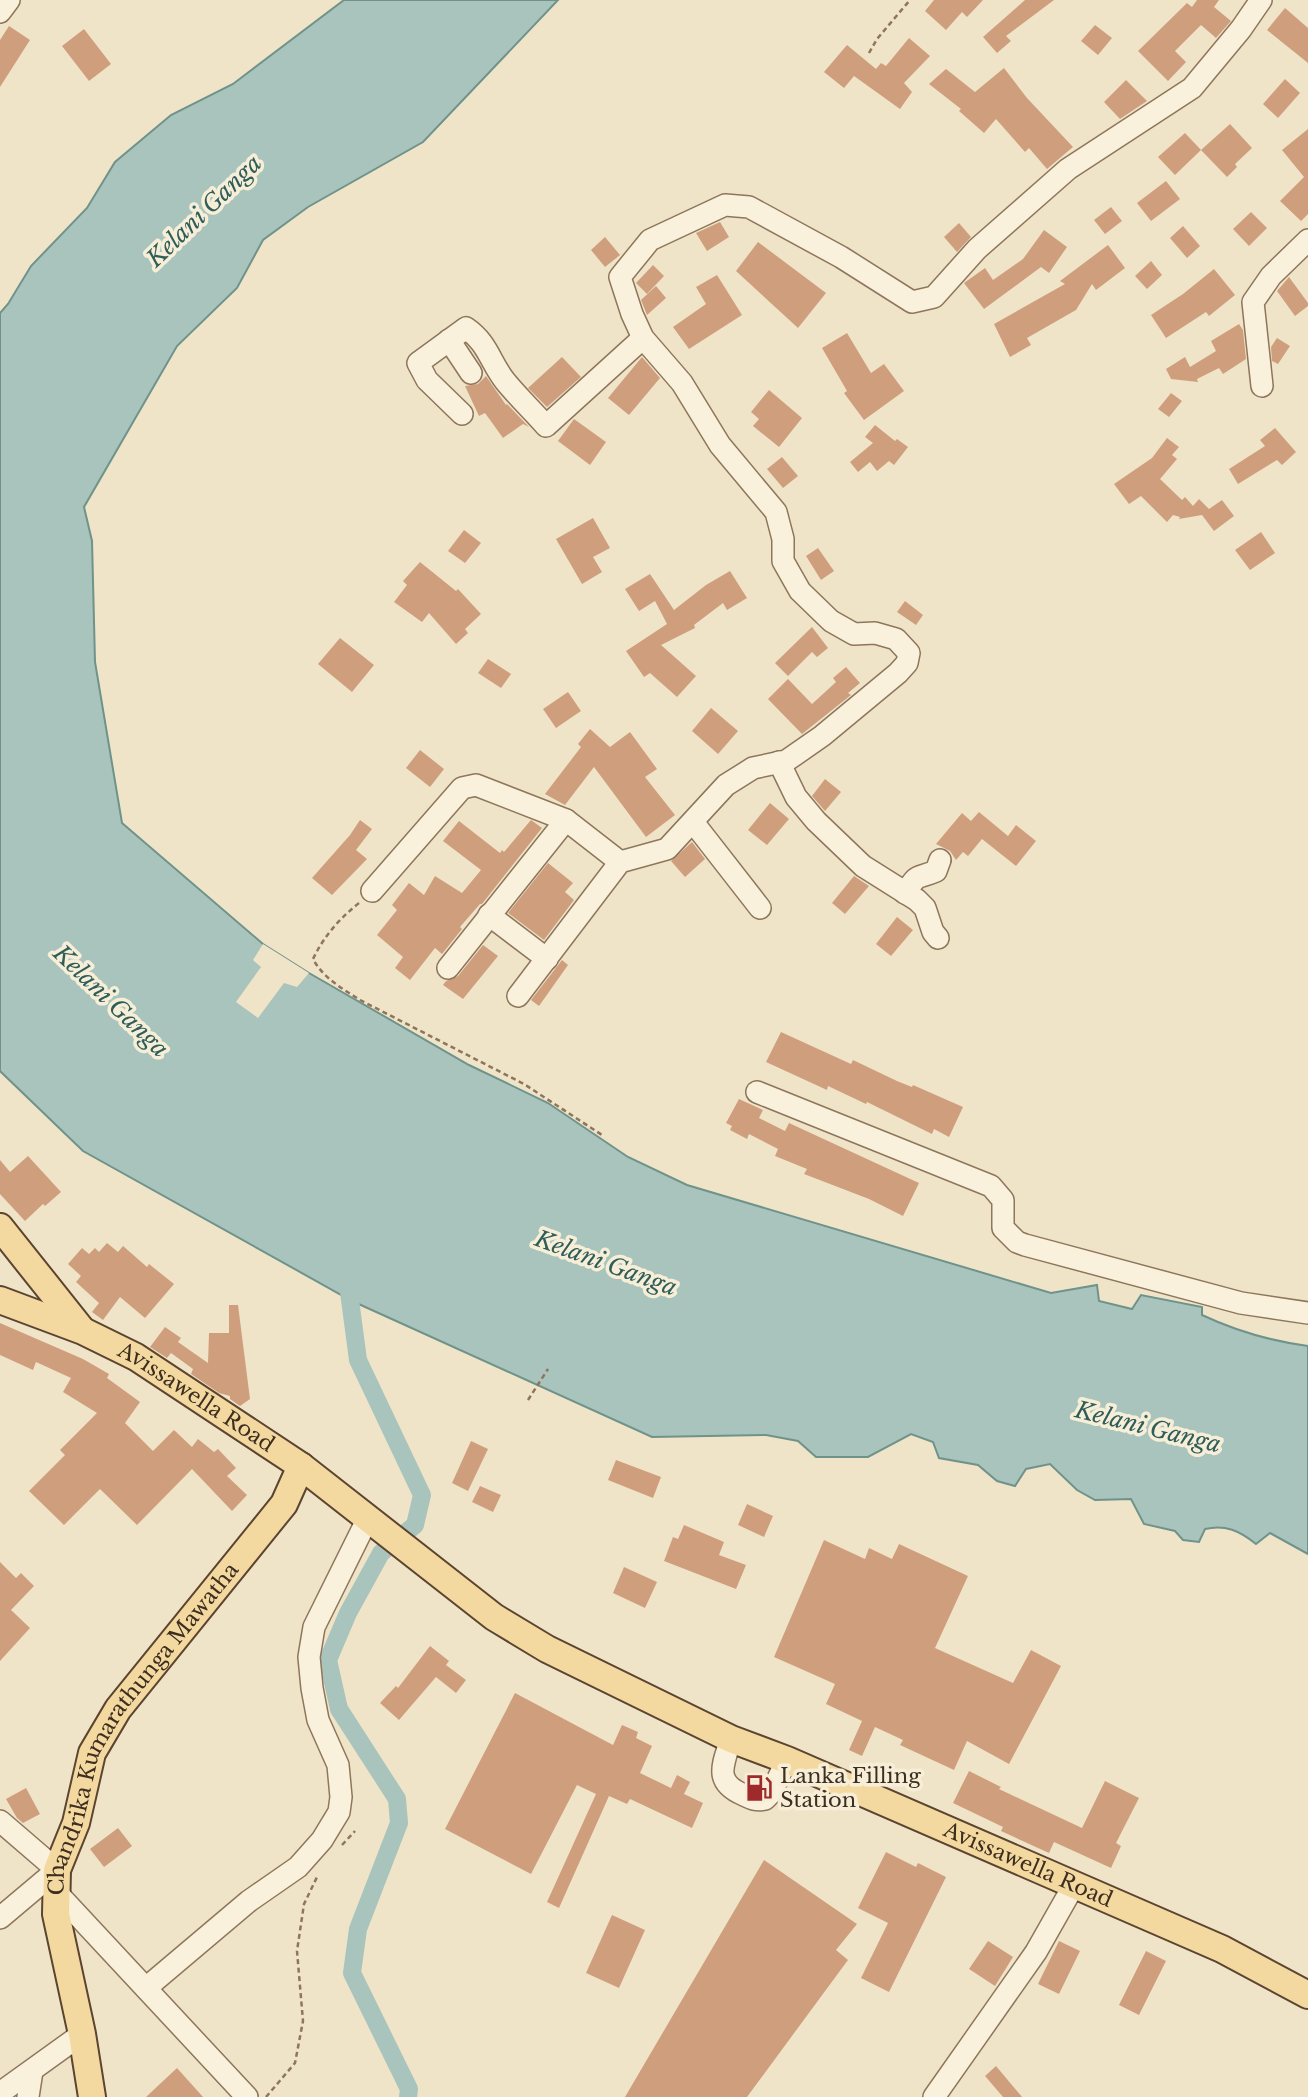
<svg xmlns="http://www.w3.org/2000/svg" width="1308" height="2097" font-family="'Libre Baskerville',serif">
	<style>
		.water { fill: #a9c4bc; stroke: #6f938a; stroke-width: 2 }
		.pier { fill: #f0e4c8 }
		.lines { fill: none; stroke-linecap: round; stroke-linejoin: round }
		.canal { stroke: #a9c4bc; stroke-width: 18 }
		.building { fill: #cf9f7d }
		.minor-casing { stroke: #8d765c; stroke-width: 24 }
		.major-casing { stroke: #5b4430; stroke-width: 30 }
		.path { stroke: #8d765c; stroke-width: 2.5; stroke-dasharray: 5 3.5; stroke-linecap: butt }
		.minor { stroke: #faf1dc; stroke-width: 21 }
		.major { stroke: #f3d9a0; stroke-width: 26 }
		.labels { text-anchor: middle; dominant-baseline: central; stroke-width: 7; stroke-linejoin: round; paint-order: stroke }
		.street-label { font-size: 21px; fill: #3d2e20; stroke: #f7eed8 }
		.poi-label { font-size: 21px; fill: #3d2e20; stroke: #f7eed8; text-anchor: start }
		.water-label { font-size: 23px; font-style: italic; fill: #2f5d5a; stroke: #f7eed8 }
	</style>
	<rect width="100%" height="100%" fill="#f0e4c8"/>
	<path class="water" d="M 344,0 L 558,0 L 423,142 L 308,207 L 263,240 L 237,288 L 177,346 L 84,507 L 92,541 L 95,662 L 122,823 L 263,944 L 309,973 L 469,1065 L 548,1103 L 628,1157 L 687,1185 L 1051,1293 L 1097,1285 L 1099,1301 L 1132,1309 L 1141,1295 L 1202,1307 L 1202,1315 C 1236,1331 1271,1341 1308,1346 L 1308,1554 L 1270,1533 L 1256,1544 C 1240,1531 1225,1524 1205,1529 L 1199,1542 L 1183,1540 L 1175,1531 L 1144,1524 L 1131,1499 L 1095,1500 L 1077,1490 L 1050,1464 L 1026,1469 L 1015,1486 L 997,1481 L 978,1465 L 939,1458 L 933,1442 L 911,1434 L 868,1457 L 816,1457 L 798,1441 L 766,1435 L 652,1437 L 352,1301 L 83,1151 L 0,1071 L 0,313 L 8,304 L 31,266 L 87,208 L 115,162 L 171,115 L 233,84 Z"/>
	<polygon class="pier" points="263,944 309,973 297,987 284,983 258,1018 236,1002 261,967 253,960"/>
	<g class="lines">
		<polyline class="canal" points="352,1279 349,1292 358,1360 422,1495 415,1525 381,1553 348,1613 328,1660 339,1709 397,1799 399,1823 358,1929 352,1973 409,2089 408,2097"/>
	</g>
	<g class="building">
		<polygon points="934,0 983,0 967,17 962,12 946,30 925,11"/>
		<polygon points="1025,0 1054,0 1006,36 1011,41 997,53 983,37"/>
		<polygon points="1197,0 1219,0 1214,7 1231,21 1216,38 1201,25 1175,51 1186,62 1168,81 1138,51 1187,3 1192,7"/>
		<polygon points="1285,8 1308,28 1308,63 1267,30"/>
		<polygon points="1095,25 1112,38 1098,55 1081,41"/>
		<polygon points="9,26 30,40 0,87 0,40"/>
		<polygon points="84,29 111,64 89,81 62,46"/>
		<polygon points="909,38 930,56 904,83 912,92 900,109 854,76 844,88 824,72 847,45 876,69 881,63 886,66"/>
		<polygon points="1004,68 1027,98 1073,147 1047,169 1029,148 1025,152 996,119 984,133 959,111 961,109 929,84 946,69 975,92"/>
		<polygon points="1285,79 1300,93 1278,118 1263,104"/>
		<polygon points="1126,80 1147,101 1120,119 1104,102"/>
		<polygon points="1230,124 1252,148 1235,164 1237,167 1227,177 1201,150"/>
		<polygon points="1308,129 1308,214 1301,221 1280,201 1304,177 1282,150"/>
		<polygon points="1185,133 1201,150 1175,175 1158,157"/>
		<polygon points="1166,181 1180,199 1151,221 1137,203"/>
		<polygon points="1111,207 1122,221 1105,234 1094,220"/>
		<polygon points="1251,212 1267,228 1249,246 1233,229"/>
		<polygon points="720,222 729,237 707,251 696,233"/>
		<polygon points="959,223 971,237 957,252 944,237"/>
		<polygon points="1183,226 1200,246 1187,258 1170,238"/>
		<polygon points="1044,230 1067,247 1049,273 1041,267 984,309 964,283 985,268 993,280 1023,259"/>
		<polygon points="605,237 620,255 605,267 591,250"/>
		<polygon points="758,242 826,293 798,328 736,271"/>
		<polygon points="1108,245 1125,268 1096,290 1092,284 1076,310 1027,338 1031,345 1010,357 994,324 1065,284 1060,281"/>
		<polygon points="1151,261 1162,275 1147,289 1135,276"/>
		<polygon points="653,265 664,276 647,294 636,283"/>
		<polygon points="1214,269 1235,295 1209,316 1206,312 1166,338 1151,315 1183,294"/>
		<polygon points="717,275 742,315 689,349 673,327 706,304 696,287"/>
		<polygon points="1289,277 1308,303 1308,306 1295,316 1277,291"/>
		<polygon points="656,286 666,298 647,315 641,300"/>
		<polygon points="1239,324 1243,330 1246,359 1223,374 1219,368 1197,379 1198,382 1171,379 1166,369 1185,357 1190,367 1216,351 1211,341"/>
		<polygon points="847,333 871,373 884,364 904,391 864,420 844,393 847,391 822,348"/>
		<polygon points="1277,338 1290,346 1278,364 1272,361 1271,347"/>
		<polygon points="562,357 581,377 547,407 528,388"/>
		<polygon points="642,357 660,378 629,415 608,398"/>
		<polygon points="486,376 506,405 507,404 529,427 523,424 503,438 485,413 479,416 465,386 478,384"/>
		<polygon points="769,390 802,418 779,447 753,426 759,419 751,412"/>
		<polygon points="1171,393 1182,401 1169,417 1158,409"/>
		<polygon points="574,419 606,442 590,465 558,441"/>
		<polygon points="875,425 895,441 897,439 908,447 894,465 889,461 877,471 870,462 858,472 850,462 873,443 865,437"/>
		<polygon points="1275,428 1296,452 1282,465 1277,460 1238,484 1229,469 1265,446 1260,440"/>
		<polygon points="1167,438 1179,447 1172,455 1177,459 1160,479 1182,500 1185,497 1193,506 1199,499 1209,509 1222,500 1234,516 1214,531 1202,515 1179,519 1180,517 1173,515 1167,522 1141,496 1129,504 1114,484 1152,458"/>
		<polygon points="782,457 798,476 783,488 767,469"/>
		<polygon points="593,518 610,548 593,557 602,572 582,584 556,539"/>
		<polygon points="464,530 481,543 465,563 448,551"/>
		<polygon points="1261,532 1275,553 1250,570 1235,550"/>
		<polygon points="818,548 834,571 821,580 806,556"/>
		<polygon points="420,562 456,591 458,589 481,614 465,629 468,633 456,644 429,613 422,622 394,602 407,585 403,581"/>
		<polygon points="730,571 747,598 727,610 723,603 694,625 695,628 661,645 696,676 677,697 650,673 644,677 626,651 667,624 655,601 639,611 625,589 650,574 674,610 706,585"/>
		<polygon points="905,601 923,615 916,625 897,612"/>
		<polygon points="812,627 828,648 817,657 812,652 788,676 775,663"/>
		<polygon points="340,638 374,665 352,692 318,664"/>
		<polygon points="488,659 511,674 501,688 478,673"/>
		<polygon points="846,667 860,683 848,693 851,695 802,734 768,699 788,679 812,704 836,682 833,678"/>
		<polygon points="568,692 581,711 556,728 543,709"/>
		<polygon points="711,708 738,731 718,754 692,731"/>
		<polygon points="590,729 610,747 630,732 657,769 645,777 675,815 646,837 594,767 565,805 545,794 581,747 578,744"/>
		<polygon points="420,750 444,769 430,787 406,768"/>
		<polygon points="825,779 841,792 825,811 812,796"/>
		<polygon points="770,803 789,819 767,845 748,830"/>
		<polygon points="979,812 1008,836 1016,825 1036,841 1016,866 982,839 968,856 963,852 956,860 950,851 936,844 962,813 971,821"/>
		<polygon points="360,820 372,829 356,850 367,859 332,895 312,878 350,835"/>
		<polygon points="531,820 542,828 482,904 480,904 460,927 462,929 442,954 435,948 410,980 395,968 403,957 377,935 397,910 392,905 409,883 424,895 435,876 462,893 481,870 443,841 459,821 500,853 502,850 504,852"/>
		<polygon points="692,842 705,859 685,877 671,861"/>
		<polygon points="548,863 573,883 565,892 574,900 544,940 508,913"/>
		<polygon points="854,876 869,886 845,914 832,903"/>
		<polygon points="897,917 913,930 891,956 876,944"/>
		<polygon points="483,945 498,956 463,999 443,985 446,981 458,976"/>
		<polygon points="562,960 568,965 539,1006 531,1000"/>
		<polygon points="781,1032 851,1064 853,1060 897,1081 912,1087 913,1085 963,1107 949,1137 934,1129 932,1134 867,1102 866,1104 828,1086 827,1090 766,1062"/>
		<polygon points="739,1099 763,1110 759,1118 785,1131 789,1123 919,1183 903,1216 869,1199 804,1174 807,1169 775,1156 778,1149 749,1134 747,1139 730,1130 732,1126 726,1123"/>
		<polygon points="28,1156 61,1192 45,1206 43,1204 25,1221 0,1194 0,1160 10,1172"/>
		<polygon points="107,1243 118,1252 123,1246 147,1267 149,1264 174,1284 145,1318 120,1297 103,1320 92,1312 99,1303 76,1282 81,1276 68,1264 82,1248 89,1254 95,1248 99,1252"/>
		<polygon points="229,1305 238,1305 250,1399 240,1406 230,1399 230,1396 219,1393 191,1374 193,1369 171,1353 167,1358 150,1347 165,1327 181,1338 178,1342 208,1363 209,1333 229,1333"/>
		<polygon points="0,1323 83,1359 109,1374 107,1378 140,1402 125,1423 153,1451 174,1430 192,1447 198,1439 214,1452 218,1449 236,1468 227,1476 247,1495 232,1511 192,1469 137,1525 100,1489 64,1525 29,1491 65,1455 60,1450 97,1413 63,1392 71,1378 36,1362 33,1370 0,1355"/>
		<polygon points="471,1441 488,1449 468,1491 452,1483"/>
		<polygon points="616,1460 661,1477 653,1498 608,1480"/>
		<polygon points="480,1486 501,1495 493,1512 472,1502"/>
		<polygon points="747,1504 773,1516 764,1537 738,1525"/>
		<polygon points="684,1525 724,1542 719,1555 746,1565 736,1589 664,1561 673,1537 678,1539"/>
		<polygon points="824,1540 865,1559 869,1548 892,1559 899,1544 968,1576 935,1648 1013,1683 1031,1650 1061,1666 1009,1764 967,1741 954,1770 900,1745 903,1740 875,1727 862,1756 849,1750 862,1721 826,1704 835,1684 774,1657"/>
		<polygon points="0,1562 16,1578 21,1573 34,1586 11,1610 30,1628 0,1661"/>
		<polygon points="624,1567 657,1582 645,1608 613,1593"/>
		<polygon points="430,1646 449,1661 446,1665 466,1680 456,1693 436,1677 399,1720 380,1703 396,1686 398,1688"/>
		<polygon points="515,1693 613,1745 622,1725 638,1732 636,1738 652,1746 640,1773 671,1788 677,1775 690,1782 684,1794 703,1803 692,1828 630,1799 627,1804 609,1796 559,1908 547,1902 596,1794 577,1785 531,1874 445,1829"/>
		<polygon points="969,1771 1001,1787 999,1789 1082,1828 1105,1781 1139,1798 1116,1843 1121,1846 1111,1868 1054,1842 1049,1853 1001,1831 1003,1827 953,1803"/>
		<polygon points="26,1788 40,1814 23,1823 17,1818 6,1799"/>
		<polygon points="118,1828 132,1846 104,1867 90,1849"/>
		<polygon points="886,1852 916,1867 918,1863 946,1877 889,1992 861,1978 888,1923 858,1908"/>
		<polygon points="764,1860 857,1924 836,1950 848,1960 747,2097 625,2097"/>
		<polygon points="612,1915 645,1930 619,1988 586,1973"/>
		<polygon points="988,1941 1013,1957 995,1986 969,1969"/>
		<polygon points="1059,1941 1080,1951 1059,1994 1038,1984"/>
		<polygon points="1146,1951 1166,1961 1139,2015 1119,2005"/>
		<polygon points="996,2066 1022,2097 1003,2097 985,2076"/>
		<polygon points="177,2068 203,2097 146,2097"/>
	</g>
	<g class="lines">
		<defs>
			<g id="minor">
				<polyline points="0,12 9,0"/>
				<polyline points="449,340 471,373"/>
				<polyline points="1262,386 1253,302 1271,276 1308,240"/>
				<path d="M 462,414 L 427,380 L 418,363 L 466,328 C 488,343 490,362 505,381 C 518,397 533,411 546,426 L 643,338"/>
				<polyline points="779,762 796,797 816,821 863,866 917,900 925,908 933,932 938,938"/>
				<polyline points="693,822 760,908"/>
				<polyline points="372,891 462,788 476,785 566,820 620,862"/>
				<path d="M 905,893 C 920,871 915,880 936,871 L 940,860"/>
				<polyline points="489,915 547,959"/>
				<polyline points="448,968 566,820"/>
				<polyline points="518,996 620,862 667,849 726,785 753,768 786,761 822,736 898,673 907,663 909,653 896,639 875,633 854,634 831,621 800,591 783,561 783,539 776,512 720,445 682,383 643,338 632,314 620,277 650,240 725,205 749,207 841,257 912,302 934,297 977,249 1068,169 1192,88 1241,29 1261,0"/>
				<polyline points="757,1092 991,1186 1003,1200 1003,1228 1017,1242 1025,1245 1241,1303 1308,1313"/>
				<path d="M 731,1739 C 723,1765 713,1782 744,1795 C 752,1799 757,1801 765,1799 L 771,1793 L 787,1760"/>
				<polyline points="0,1821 57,1870 0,1918"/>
				<polyline points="57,1893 247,2097"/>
				<polyline points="146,1988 249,1901 298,1867 322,1840 339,1812 341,1797 338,1765 318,1720 312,1688 309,1657 314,1627 368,1518"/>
				<polyline points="0,2093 82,2034"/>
				<polyline points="28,2097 32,2071"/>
				<polyline points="934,2097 1036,1952 1074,1885"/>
			</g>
			<g id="major">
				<polyline points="0,1227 82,1330"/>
				<path id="s1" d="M 0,1300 L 83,1331 L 136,1357 L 301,1466 L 494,1617 L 547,1649 L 731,1739 L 787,1760 L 1222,1949 L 1308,1995"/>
				<path id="s2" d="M 92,2097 L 82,2034 L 56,1914 L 57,1870 L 76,1823 L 92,1753 L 118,1709 L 284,1504 L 301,1466"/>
			</g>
		</defs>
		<use href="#minor" class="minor-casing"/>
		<use href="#major" class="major-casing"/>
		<g class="path">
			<polyline points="869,53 877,39 910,0"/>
			<path d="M 359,903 C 339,919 324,936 313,959 C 323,978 343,989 360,1000 L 524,1084 L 602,1135"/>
			<polyline points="528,1400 548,1369"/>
			<polyline points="342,1845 355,1831"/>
			<polyline points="266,2097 295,2063 303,2021 297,1951 304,1904 318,1875"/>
		</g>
		<use href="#minor" class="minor"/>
		<use href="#major" class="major"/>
	</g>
	<defs>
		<symbol id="fuel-bare" viewBox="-9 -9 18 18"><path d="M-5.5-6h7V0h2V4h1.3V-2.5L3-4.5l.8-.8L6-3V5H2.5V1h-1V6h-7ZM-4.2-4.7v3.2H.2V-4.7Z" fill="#9e2a2b" stroke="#f7eed8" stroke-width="2.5" paint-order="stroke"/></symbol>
	</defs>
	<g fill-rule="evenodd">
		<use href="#fuel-bare" x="740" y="1769" width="38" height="38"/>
	</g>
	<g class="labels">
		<g class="street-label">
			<text stroke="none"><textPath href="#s1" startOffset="220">Avissawella Road</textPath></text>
			<text stroke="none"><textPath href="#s2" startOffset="397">Chandrika Kumarathunga Mawatha</textPath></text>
			<text stroke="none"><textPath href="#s1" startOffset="1180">Avissawella Road</textPath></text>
		</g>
		<g class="poi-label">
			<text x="780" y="1776">Lanka Filling<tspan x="780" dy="24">Station</tspan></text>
		</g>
		<g class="water-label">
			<text transform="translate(204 211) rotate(-44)">Kelani Ganga</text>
			<text transform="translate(111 1001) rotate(44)">Kelani Ganga</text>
			<text transform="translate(606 1263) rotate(20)">Kelani Ganga</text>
			<text transform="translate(1148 1427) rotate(14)">Kelani Ganga</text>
		</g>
	</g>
</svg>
